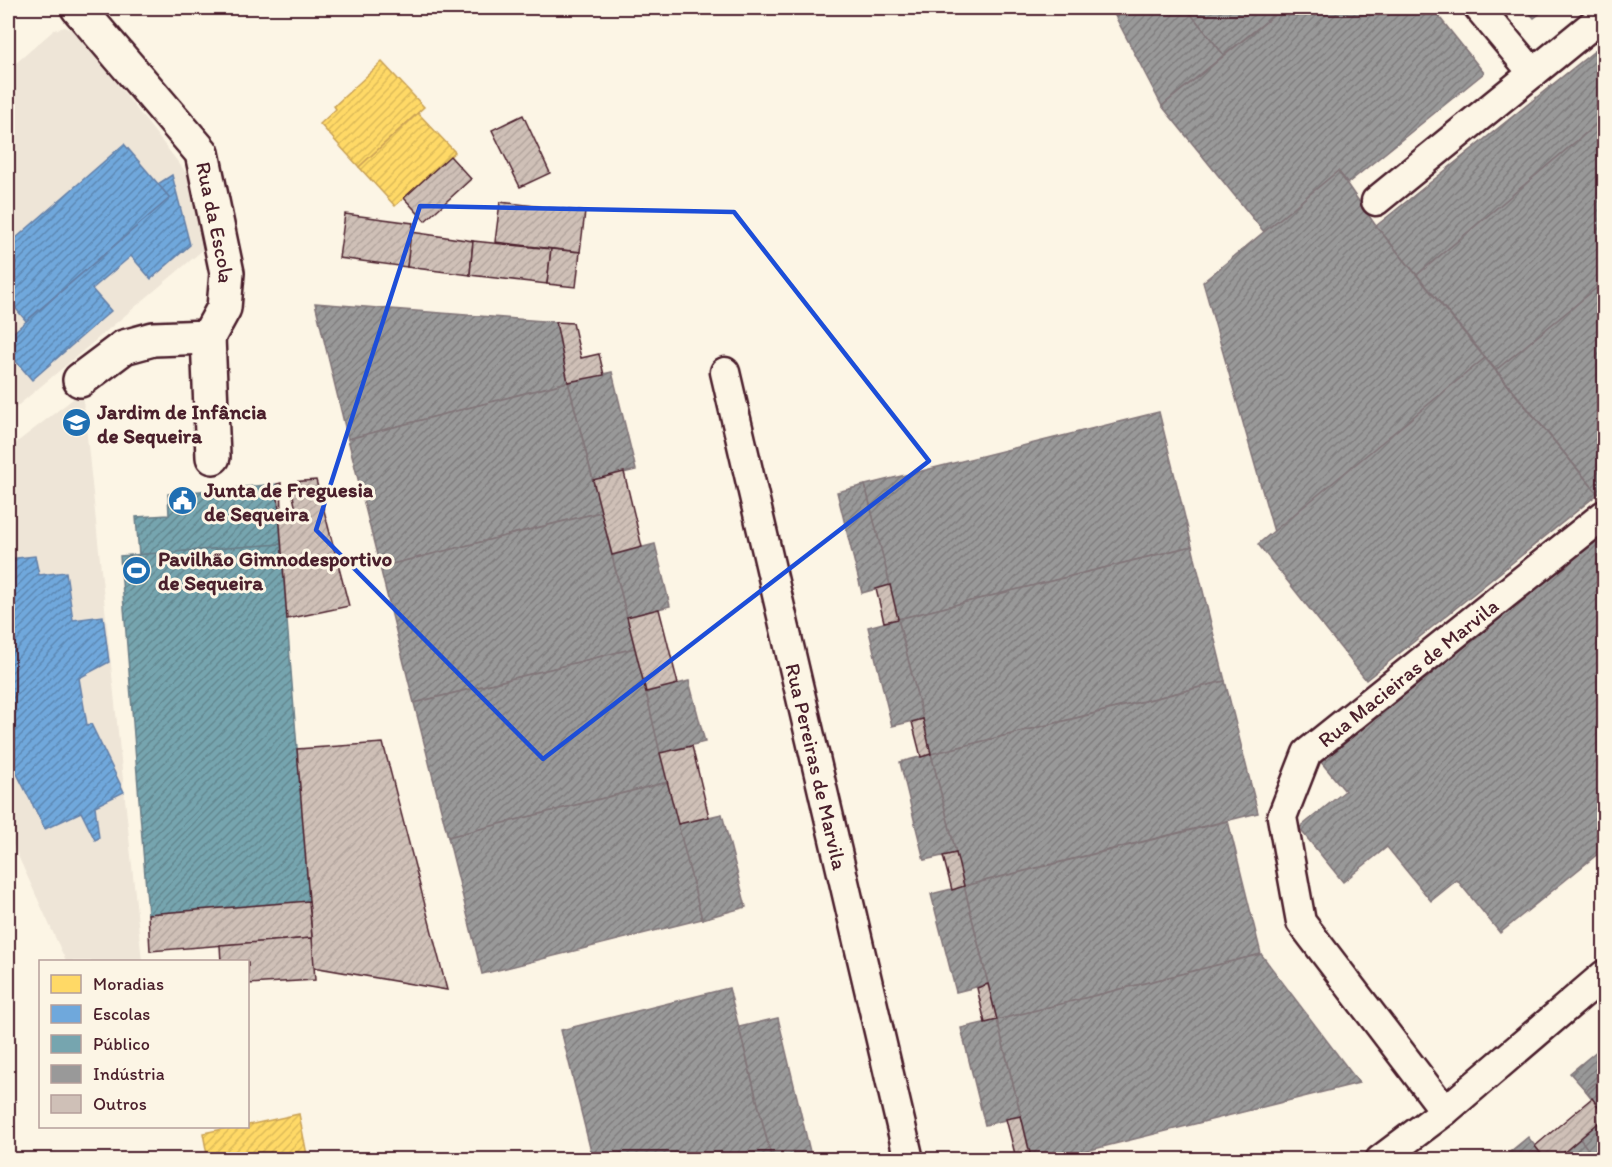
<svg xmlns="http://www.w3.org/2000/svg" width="1612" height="1167" font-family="Itim,sans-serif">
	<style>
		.built { fill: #eee5d7 }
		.homes { fill: url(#homes-hatch); stroke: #c9a154; stroke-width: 1.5 }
		.schools { fill: url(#schools-hatch); stroke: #647fa7; stroke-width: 1.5 }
		.public { fill: url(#public-hatch); stroke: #697d87; stroke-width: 1.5 }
		.industry { fill: url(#industry-hatch); stroke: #817478; stroke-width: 1.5 }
		.building { fill: url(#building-hatch); stroke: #4a1f2b; stroke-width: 1.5 }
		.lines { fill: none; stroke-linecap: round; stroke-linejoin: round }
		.service-casing { stroke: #4a1f2b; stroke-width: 33 }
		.minor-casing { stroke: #4a1f2b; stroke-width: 38 }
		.service { stroke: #fcf5e5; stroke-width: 28 }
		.minor { stroke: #fcf5e5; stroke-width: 33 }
		.marked { fill: none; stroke: #1d4ed8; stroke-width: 4.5; stroke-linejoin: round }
		.labels { text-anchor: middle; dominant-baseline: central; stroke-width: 6; stroke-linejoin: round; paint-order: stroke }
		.street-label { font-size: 21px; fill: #4a1f2b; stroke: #fcf5e5 }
		.poi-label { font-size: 21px; font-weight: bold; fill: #4a1f2b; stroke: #fcf5e5; text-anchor: start }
	</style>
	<defs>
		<pattern id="homes-hatch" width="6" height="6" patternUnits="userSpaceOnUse" patternTransform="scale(1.5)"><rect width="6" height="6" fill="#ffd966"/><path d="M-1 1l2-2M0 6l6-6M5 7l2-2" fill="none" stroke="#dcba59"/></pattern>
		<pattern id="schools-hatch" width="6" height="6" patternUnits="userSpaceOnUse" patternTransform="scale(1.5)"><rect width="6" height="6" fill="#6fa8dc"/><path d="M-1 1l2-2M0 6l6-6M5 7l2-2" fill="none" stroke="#5d88b3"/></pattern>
		<pattern id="public-hatch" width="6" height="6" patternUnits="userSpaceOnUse" patternTransform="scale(1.5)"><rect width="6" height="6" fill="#76a5af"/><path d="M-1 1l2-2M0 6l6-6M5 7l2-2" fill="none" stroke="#63868f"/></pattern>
		<pattern id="industry-hatch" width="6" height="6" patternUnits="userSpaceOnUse" patternTransform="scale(1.5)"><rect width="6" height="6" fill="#999"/><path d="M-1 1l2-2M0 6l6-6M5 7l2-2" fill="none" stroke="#7f7c7d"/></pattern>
		<pattern id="building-hatch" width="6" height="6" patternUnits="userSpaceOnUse" patternTransform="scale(1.5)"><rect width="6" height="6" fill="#cfc0b7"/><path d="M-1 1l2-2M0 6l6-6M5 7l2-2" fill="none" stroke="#b3a59e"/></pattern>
	</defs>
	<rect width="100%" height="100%" fill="#fcf5e5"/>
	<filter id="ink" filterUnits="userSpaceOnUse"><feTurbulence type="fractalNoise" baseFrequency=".0167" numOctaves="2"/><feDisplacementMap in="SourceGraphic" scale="12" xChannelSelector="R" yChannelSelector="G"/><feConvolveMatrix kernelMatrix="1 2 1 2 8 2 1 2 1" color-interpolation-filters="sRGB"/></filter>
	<g filter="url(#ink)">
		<g class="built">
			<polygon points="65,27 77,32 188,175 204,249 15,408 8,399 8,70 54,30"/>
			<polygon points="82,392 85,417 142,961 66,961 8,834 8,449"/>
		</g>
		<g class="homes">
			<polygon points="382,62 424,107 359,167 320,124 336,109 334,106"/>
			<polygon points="418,113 455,152 395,206 359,167"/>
			<polygon points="299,1114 308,1160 208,1160 203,1133 237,1126 248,1126 248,1125"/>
		</g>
		<g class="schools">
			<polygon points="124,144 170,198 26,321 8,299 8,245"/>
			<polygon points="172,175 190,245 151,279 131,256 92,289 111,311 32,380 8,352 8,337 170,198 158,184"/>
			<polygon points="35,556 39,575 66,572 73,620 103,616 109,662 79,678 87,725 91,724 124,792 95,806 99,838 95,840 81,812 45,829 8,756 8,559"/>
		</g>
		<g class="public">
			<polygon points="277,484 281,544 139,555 136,517 169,515 168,494"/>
			<polygon points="281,544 309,901 148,914 120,556"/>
		</g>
		<g class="industry">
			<polygon points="1118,8 1186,8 1224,55 1162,106 1113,12"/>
			<polygon points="1186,8 1283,8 1224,55"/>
			<polygon points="1283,8 1432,8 1484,73 1348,183 1338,171 1264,232 1162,106"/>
			<polygon points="1525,8 1547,8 1534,18"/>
			<polygon points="1597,49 1604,58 1604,118 1417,275 1376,226"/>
			<polygon points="1604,118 1604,282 1496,370 1417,275"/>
			<polygon points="1338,171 1376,226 1485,358 1274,532 1203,282"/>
			<polygon points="1604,282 1604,489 1598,494 1496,370"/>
			<polygon points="315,303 556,322 568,382 348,439"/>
			<polygon points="1485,358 1598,494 1366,680 1258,544"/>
			<polygon points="612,372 636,470 593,480 568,382"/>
			<polygon points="568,382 601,512 380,567 348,439"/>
			<polygon points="1159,412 1192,546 898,619 865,485"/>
			<polygon points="865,485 890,585 862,593 837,492"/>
			<polygon points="601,512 635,648 414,703 380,567"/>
			<polygon points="1604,534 1604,849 1500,933 1457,880 1431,901 1387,847 1343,882 1299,828 1345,791 1321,762"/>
			<polygon points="655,544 670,606 627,617 612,555"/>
			<polygon points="1192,546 1225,681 931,754 898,619"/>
			<polygon points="898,619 923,719 892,726 868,627"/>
			<polygon points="635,648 668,782 448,837 414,703"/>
			<polygon points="689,681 705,742 660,753 646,692"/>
			<polygon points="1225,681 1258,813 964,886 931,754"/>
			<polygon points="931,754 956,853 924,860 900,762"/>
			<polygon points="668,782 702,919 482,974 448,837"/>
			<polygon points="722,814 746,907 702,919 678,824"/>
			<polygon points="1228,821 1261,954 997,1020 964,886"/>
			<polygon points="964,886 988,984 956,992 931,894"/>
			<polygon points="1261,954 1359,1083 1050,1160 1032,1160 997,1020"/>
			<polygon points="729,988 772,1160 593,1160 561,1030"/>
			<polygon points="778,1018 812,1160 772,1160 739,1027"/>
			<polygon points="997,1020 1021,1116 985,1125 961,1028"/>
			<polygon points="1604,1045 1604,1076 1586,1091 1570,1073"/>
			<polygon points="1604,1076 1604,1114 1586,1091"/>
			<polygon points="1604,1118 1604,1160 1596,1160 1580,1139"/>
			<polygon points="1528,1137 1546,1160 1500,1160"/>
			<polygon points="1580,1139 1596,1160 1555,1160"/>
		</g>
		<g class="building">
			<polygon points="523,115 550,173 520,187 492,130"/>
			<polygon points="450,156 471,179 425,221 404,198"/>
			<polygon points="500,202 585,212 580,252 495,242"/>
			<polygon points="345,214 413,223 407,267 339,258"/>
			<polygon points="411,232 473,241 470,275 407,267"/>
			<polygon points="473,241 551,249 547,284 470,275"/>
			<polygon points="551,249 580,252 576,287 547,284"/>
			<polygon points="556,322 573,323 581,358 599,354 604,375 568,382"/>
			<polygon points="624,472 642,547 612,555 593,480"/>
			<polygon points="316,480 349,606 287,619 277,484 281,483 282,512 296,510 290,482"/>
			<polygon points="890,585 898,619 884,622 876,589"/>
			<polygon points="659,609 678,684 646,692 627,617"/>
			<polygon points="923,719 931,754 921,757 912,722"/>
			<polygon points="383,743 447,990 313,967 312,938 297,749"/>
			<polygon points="692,746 709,817 678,824 660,753"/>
			<polygon points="956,853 964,886 952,890 943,856"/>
			<polygon points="309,901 312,938 150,951 148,914"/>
			<polygon points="312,938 315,980 248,984 248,962 221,962 220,945"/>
			<polygon points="988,984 997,1020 985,1023 977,988"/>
			<polygon points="1592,1098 1604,1114 1604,1118 1555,1160 1546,1160 1535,1146"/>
			<polygon points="1021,1116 1030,1154 1016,1158 1006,1119"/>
		</g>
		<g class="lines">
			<defs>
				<g id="service">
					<polyline points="1479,8 1533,73 1604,15"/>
					<polyline points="1376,201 1533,73"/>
					<path id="s1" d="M 725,372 L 909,1160"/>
					<path id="s2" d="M 1445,1111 L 1301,922 L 1282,817 L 1307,753 L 1604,515"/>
					<polyline points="1380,1160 1445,1111 1604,975"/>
				</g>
				<g id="minor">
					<path id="s3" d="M 78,8 L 202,153 L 227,273 L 224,308 L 208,337 L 153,339 L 124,347 L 80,380"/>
					<polyline points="208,337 213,457"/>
				</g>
			</defs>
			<use href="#service" class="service-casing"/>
			<use href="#minor" class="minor-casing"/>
			<use href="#service" class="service"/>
			<use href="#minor" class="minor"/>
		</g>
	</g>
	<path class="marked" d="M 420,206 L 734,212 L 929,461 L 543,759 L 316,530 Z"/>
	<defs>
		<symbol id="school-disc" viewBox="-11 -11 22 22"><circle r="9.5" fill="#1f6fb2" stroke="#fcf5e5"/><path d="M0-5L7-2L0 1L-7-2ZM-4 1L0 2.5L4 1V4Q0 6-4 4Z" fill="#fff"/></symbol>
		<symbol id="civic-disc" viewBox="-11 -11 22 22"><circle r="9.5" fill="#1f6fb2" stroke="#fcf5e5"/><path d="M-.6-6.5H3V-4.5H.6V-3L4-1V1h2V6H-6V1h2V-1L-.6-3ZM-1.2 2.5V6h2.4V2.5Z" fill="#fff"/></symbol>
		<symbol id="stadium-disc" viewBox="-11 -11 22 22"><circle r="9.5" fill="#1f6fb2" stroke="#fcf5e5"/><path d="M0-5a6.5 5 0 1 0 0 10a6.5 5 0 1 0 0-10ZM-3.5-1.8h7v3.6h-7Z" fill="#fff"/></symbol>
	</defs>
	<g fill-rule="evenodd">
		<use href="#school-disc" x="60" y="406" width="33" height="33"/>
		<use href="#civic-disc" x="166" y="484" width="33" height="33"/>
		<use href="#stadium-disc" x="120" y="554" width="33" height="33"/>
	</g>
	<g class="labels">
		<g class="street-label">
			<text stroke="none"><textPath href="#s3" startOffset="262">Rua da Escola</textPath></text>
			<text stroke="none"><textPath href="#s2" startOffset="542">Rua Macieiras de Marvila</textPath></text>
			<text stroke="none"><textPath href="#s1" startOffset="405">Rua Pereiras de Marvila</textPath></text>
		</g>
		<g class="poi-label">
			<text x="97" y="411">Jardim de Infância<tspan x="97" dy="24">de Sequeira</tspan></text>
			<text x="204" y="489">Junta de Freguesia<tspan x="204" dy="24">de Sequeira</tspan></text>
			<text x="158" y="558">Pavilhão Gimnodesportivo<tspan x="158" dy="24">de Sequeira</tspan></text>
		</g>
	</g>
	<rect width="1612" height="1167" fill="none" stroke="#fcf5e5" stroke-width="30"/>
	<rect x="15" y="15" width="1582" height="1137" fill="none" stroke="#4a1f2b" stroke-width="2" filter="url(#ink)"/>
	<rect x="39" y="960" width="210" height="168" fill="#fcf5e5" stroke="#b59f9b" stroke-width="1.5"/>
	<rect x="51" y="975" width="30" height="18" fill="#ffd966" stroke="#b59f9b" stroke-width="1.5"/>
	<text x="93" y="990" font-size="18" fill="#4a1f2b">Moradias</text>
	<rect x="51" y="1005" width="30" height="18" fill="#6fa8dc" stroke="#b59f9b" stroke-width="1.5"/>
	<text x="93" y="1020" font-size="18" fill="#4a1f2b">Escolas</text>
	<rect x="51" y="1035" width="30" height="18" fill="#76a5af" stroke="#b59f9b" stroke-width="1.5"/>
	<text x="93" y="1050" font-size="18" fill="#4a1f2b">Público</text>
	<rect x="51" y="1065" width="30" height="18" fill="#999999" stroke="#b59f9b" stroke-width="1.5"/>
	<text x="93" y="1080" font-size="18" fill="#4a1f2b">Indústria</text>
	<rect x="51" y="1095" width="30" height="18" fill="#cfc0b7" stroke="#b59f9b" stroke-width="1.5"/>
	<text x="93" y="1110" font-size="18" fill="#4a1f2b">Outros</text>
</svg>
